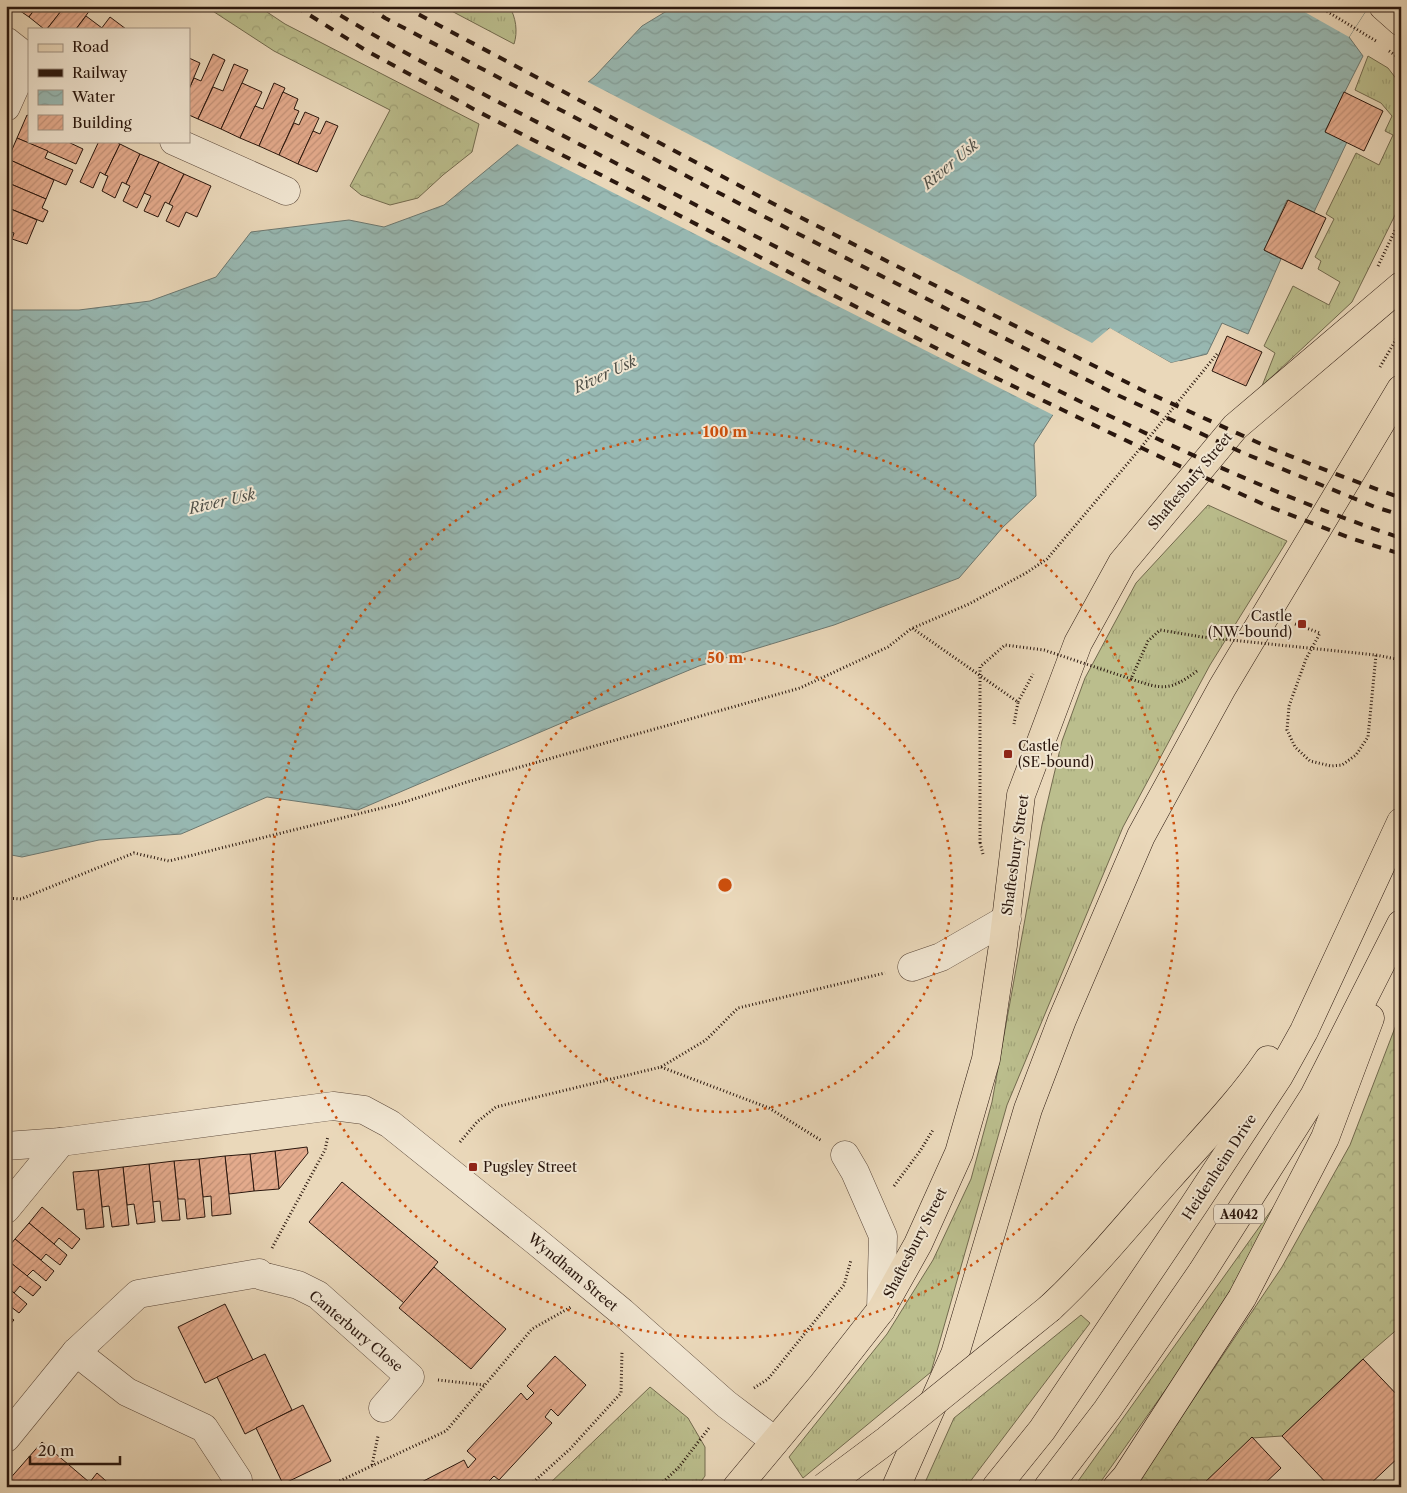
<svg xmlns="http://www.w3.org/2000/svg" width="1407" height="1493" font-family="'Libre Caslon Text',serif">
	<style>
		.grass { fill: url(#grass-tufts); stroke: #726a4e }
		.forest { fill: url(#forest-crowns); stroke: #726a4e }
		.water { fill: url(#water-waves); stroke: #6c7871 }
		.pier { fill: #ead8ba }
		.building { fill: url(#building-hatch); stroke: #2a170e }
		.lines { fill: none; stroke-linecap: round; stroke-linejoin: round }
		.minor-casing { stroke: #5a4739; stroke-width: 29 }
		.major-casing { stroke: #2a170e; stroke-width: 29 }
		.path { stroke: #2a170e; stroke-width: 3; stroke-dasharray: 1 2.5; stroke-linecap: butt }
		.minor { stroke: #f1e6d2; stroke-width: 28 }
		.major { stroke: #ead8ba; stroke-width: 28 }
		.rail { stroke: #2a170e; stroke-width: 4; stroke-dasharray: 9 9; stroke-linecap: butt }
		.major-bridge-casing { stroke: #2a170e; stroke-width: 29; stroke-linecap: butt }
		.path-bridge { stroke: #2a170e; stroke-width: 3; stroke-dasharray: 1 2.5; stroke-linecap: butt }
		.major-bridge { stroke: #ead8ba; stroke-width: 28 }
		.ring { fill: none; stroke: #cc4f0c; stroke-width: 2.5; stroke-dasharray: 2.5 5 }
		.poi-dot { fill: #8f2418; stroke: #f1e6d2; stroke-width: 2 }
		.labels { text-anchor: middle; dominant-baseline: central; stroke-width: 4; stroke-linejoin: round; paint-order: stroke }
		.shield { fill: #f1e6d2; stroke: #665549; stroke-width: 1 }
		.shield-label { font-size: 12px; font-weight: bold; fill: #2a170e }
		.street-label { font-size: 14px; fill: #2a170e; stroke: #f1e6d2 }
		.poi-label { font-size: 14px; fill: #2a170e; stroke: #f1e6d2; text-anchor: start }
		.water-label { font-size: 15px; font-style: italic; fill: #505048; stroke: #f1e6d2 }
		.centre { fill: #cc4f0c; stroke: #f1e6d2; stroke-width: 2.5 }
		.ring-label { font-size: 15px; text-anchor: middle; font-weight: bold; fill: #cc4f0c; stroke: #f1e6d2; stroke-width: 4; stroke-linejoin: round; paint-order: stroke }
	</style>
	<defs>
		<pattern id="grass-tufts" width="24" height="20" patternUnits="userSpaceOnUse" patternTransform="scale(1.25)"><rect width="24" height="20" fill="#bbbe8d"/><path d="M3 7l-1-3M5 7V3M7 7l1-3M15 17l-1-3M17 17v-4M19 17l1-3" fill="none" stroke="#a1a378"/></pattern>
		<pattern id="forest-crowns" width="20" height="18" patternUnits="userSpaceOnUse" patternTransform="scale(1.25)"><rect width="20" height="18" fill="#bbbe8d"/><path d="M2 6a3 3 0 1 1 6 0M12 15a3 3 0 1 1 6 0" fill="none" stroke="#a1a378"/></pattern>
		<pattern id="water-waves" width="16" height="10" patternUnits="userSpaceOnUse" patternTransform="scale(1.25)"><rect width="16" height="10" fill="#98b9b3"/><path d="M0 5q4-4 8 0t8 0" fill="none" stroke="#839e99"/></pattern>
		<pattern id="building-hatch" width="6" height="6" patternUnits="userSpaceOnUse" patternTransform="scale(1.25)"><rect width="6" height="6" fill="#e4ab8d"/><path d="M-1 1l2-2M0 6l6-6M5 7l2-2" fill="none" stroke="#c49278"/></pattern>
	</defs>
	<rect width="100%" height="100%" fill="#ead8ba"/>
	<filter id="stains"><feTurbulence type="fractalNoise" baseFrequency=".004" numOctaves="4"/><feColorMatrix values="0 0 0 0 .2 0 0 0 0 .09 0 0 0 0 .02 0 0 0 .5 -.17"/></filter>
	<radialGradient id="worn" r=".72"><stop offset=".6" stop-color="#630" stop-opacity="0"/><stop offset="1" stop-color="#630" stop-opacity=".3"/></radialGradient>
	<g class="grass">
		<path d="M 442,6 L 509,6 C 516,17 518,32 514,44 Z"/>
		<polygon points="1368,56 1388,68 1401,85 1401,203 1352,302 1262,386 1275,353 1264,346 1293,286 1329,305 1340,282 1318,269 1321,261 1315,257 1334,219 1326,214 1356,153 1379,165 1393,135 1385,131 1392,116 1381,103 1355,90"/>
		<polygon points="1208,505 1287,541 1210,665 1123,827 1007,1105 931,1372 803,1478 789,1457 887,1334 933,1260 971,1179 992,1102 1042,825 1062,741 1085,678 1136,583"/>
		<polygon points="1280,1198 1268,1231 1188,1358 1097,1487 1080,1487 1076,1484"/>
		<polygon points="1081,1315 1090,1323 966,1487 923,1487 954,1418"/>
		<polygon points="650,1387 688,1418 705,1447 705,1476 697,1487 546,1487"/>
	</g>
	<g class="forest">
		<polygon points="205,6 258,6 285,24 479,124 472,152 443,175 418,198 390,205 361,195 350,186 390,110 274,51"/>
		<polygon points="1401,1012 1401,1326 1363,1359 1282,1436 1252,1438 1200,1487 1127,1487 1172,1431 1282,1267 1350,1145"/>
	</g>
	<polygon class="water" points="675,6 1369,6 1349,37 1363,56 1325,131 1347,142 1314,212 1287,200 1264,250 1281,259 1248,334 1222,323 1207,354 1171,363 1109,328 1034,444 1036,496 1003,527 959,578 834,625 699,666 564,722 358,810 267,797 181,834 99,840 22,857 6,854 6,310 79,310 150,301 216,277 251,232 349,220 384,227 444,205 518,144 595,76 642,26"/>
	<g class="pier">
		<polygon points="1294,6 1369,6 1349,37"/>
		<polygon points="586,81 1092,343 1110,328 1171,363 1179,361 1183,362 1170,365 1110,331 1055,416 515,143"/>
	</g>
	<g class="building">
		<polygon points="13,6 37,6 29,17"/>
		<polygon points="37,6 65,6 47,29 44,29 29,17"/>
		<polygon points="65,6 93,6 76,29 47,29"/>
		<polygon points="86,16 102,28 101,29 76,29"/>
		<polygon points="110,17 126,29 101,29"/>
		<polygon points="213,54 225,60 198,119 189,115 189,89 194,78 201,81"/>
		<polygon points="189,58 200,63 189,89"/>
		<polygon points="234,64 248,70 221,129 198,119 213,87 223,91"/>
		<polygon points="242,83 262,92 240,138 221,129"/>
		<polygon points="274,83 285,88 259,146 240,138 255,106 263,109"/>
		<polygon points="283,92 298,99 294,109 299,111 279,155 259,146"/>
		<polygon points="1344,92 1383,111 1364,151 1325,132"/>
		<polygon points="305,112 319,118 298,164 279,155 294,123 299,125"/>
		<polygon points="27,115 29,116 29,141 66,141 83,149 76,164 17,138"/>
		<polygon points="326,121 338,126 317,172 298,164 313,131 320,134"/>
		<polygon points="17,138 48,151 45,158 73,170 66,185 8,159"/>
		<polygon points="99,141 115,141 120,144 105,175 100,172 93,188 80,182"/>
		<polygon points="120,144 140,154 126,184 122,182 115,198 102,191 108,176 105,175"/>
		<polygon points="140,154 159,162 137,208 123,201 130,186 126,184"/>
		<polygon points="8,159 54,180 46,199 6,182 6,162"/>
		<polygon points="159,162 184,174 169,204 165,202 158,217 144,211 151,196 144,193"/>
		<polygon points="184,174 211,186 197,217 186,212 179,227 166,221 173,206 169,204"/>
		<polygon points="6,182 46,199 42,208 48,211 43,222 6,207"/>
		<polygon points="1288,200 1326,218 1302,269 1264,250"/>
		<polygon points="6,207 37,220 27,244 12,239 14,233 6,231"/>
		<polygon points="1227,336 1262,352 1246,386 1212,371"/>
		<polygon points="307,1147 308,1153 279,1189 275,1151"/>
		<polygon points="275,1151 279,1189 254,1191 250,1154"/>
		<polygon points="250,1154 254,1191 229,1194 225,1156"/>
		<polygon points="225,1156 231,1214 212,1216 211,1196 203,1197 199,1159"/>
		<polygon points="199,1159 205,1217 187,1219 185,1199 178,1199 174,1161"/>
		<polygon points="174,1161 180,1220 162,1221 160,1201 152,1202 149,1164"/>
		<polygon points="149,1164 155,1222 137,1224 134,1204 127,1205 123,1167"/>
		<polygon points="123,1167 129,1225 112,1227 109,1206 102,1207 98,1170"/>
		<polygon points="98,1170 104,1227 86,1229 84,1209 77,1210 73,1172"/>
		<polygon points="342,1182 438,1262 404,1303 309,1222"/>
		<polygon points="42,1207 80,1239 72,1249 59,1238 54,1244 29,1223"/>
		<polygon points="29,1223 67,1255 60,1265 46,1254 41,1260 15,1239"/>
		<polygon points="15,1239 54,1271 46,1281 33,1270 27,1276 6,1259 6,1250"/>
		<polygon points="6,1259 41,1287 33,1296 20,1286 14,1293 6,1286"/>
		<polygon points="434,1267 506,1329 471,1369 399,1308"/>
		<polygon points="6,1286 27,1304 19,1313 6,1303"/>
		<polygon points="225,1304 253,1360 205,1383 178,1327"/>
		<polygon points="6,1315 14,1320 6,1329"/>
		<polygon points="265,1354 292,1410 245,1434 217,1377"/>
		<polygon points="555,1356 586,1385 558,1416 551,1409 545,1417 552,1423 499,1480 494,1476 483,1487 412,1487 464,1460 468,1468 476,1459 467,1451 521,1393 527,1400 534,1393 527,1386"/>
		<polygon points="1363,1359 1401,1399 1401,1455 1367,1487 1330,1487 1282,1436"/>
		<polygon points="303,1405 331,1461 283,1484 256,1428"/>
		<polygon points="1252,1437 1281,1468 1261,1487 1200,1487"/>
		<polygon points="42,1442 89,1482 86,1487 13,1487 7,1482"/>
		<polygon points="97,1473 113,1487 86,1487"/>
	</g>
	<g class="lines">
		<defs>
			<g id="minor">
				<polyline points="6,41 29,59"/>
				<polyline points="6,107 28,58"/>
				<polyline points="174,141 286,191"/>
				<polyline points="912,967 941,957 1007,919"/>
				<polyline points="6,1146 61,1142 333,1106 364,1110 390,1124 537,1242 622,1312 726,1404 775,1441"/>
				<polyline points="845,1155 855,1172 883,1236 881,1310"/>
				<polyline points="6,1209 61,1142"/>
				<polyline points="76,1352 127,1392 204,1428 238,1480"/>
				<polyline points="6,1438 76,1352 138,1294 259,1273 262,1276 298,1285 318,1295 410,1377 383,1408"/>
			</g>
			<g id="major">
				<polyline points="1383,6 1401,22"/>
				<path d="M 1050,1308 C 1092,1269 1129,1223 1168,1179 C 1202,1140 1239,1103 1268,1060"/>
				<polyline points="737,1487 823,1384 881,1310 918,1244 959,1153 986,1059 1003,945 1021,795 1078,643 1122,563 1235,427 1401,286"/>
				<polyline points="896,1487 955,1354 1028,1109 1062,1020 1141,836 1222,688 1401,389"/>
				<polyline points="996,1487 1042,1430 1194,1205 1279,1076 1304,1031 1401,822"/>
				<polyline points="1048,1487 1107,1410 1202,1272 1314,1096 1401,924"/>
				<polyline points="1117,1487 1126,1477 1242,1298 1325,1138 1370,1018"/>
			</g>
		</defs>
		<use href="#minor" class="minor-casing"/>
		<use href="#major" class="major-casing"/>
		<g class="path">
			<polyline points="1318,6 1376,41"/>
			<polyline points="1389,51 1401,59"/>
			<polyline points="1378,266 1401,218"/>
			<polyline points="1380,367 1401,331"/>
			<polyline points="1295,624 1320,633 1306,659 1289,706 1287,730 1295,747 1310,761 1331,766 1342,765 1356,755 1368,737 1376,655"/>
			<polyline points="913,628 969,604 1026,573 1047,559 1134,456 1217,354"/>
			<path d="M 1197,671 C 1170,691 1163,690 1131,679 L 1148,641 L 1160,630 L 1202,637"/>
			<polyline points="1018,702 1033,674"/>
			<polyline points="980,843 983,854"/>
			<polyline points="6,898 21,899 134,853 169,861 398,804 467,782 800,688 888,647 912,628 1018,702 1014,724"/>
			<polyline points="661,1067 769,1108 822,1141"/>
			<polyline points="460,1142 477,1122 496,1107 661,1067 706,1040 738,1008 885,973"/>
			<polyline points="894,1186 920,1151 933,1130"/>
			<polyline points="272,1248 325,1150 328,1136"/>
			<polyline points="438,1380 484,1385"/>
			<polyline points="754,1388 768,1379 844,1285 851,1260"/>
			<polyline points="372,1465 378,1436"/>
			<polyline points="327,1487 446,1431 532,1329 571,1307"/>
			<polyline points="528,1487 570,1449 621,1393 622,1351"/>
			<polyline points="658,1487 679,1467 709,1428"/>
		</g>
		<use href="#minor" class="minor"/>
		<use href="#major" class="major"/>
		<g class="rail">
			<polyline points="295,6 367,51 479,112 965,363 1171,462 1265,505 1353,539 1401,554"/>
			<path d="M 325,6 C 401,53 480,92 558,133 C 658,185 758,238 858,289 C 1036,378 1211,475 1401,538"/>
			<polyline points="367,6 385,18 765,217 1111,392 1241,452 1375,507 1401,515"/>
			<polyline points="403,6 774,204 1142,390 1270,448 1333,473 1401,498"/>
		</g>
		<defs>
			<polyline id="major-bridge" points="824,1487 887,1440 1050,1308"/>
		</defs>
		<use href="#major-bridge" class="major-bridge-casing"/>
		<g class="path-bridge">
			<polyline points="1202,637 1376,655 1401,660"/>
			<polyline points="980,843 980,667 1005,645 1044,650 1131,679"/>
		</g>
		<use href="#major-bridge" class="major-bridge"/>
	</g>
	<g class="ring">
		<circle cx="725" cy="885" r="227"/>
		<circle cx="725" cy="885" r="453"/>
	</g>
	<g class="poi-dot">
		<rect x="1297" y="619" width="10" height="10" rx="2.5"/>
		<rect x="1003" y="749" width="10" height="10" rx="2.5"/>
		<rect x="468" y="1162" width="10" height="10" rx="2.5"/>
	</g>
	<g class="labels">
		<rect class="shield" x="1214" y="1204.5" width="50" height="19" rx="4"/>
		<g class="shield-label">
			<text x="1239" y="1214">A4042</text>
		</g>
		<g class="street-label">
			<text transform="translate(1190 481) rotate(-50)">Shaftesbury Street</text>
			<text transform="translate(1015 855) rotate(-82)">Shaftesbury Street</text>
			<text transform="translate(1219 1167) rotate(-57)">Heidenheim Drive</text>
			<text transform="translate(915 1243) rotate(-63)">Shaftesbury Street</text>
			<text transform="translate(573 1272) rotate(40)">Wyndham Street</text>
			<text transform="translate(356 1331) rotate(40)">Canterbury Close</text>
		</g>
		<g class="poi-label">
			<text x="1292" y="616" text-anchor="end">Castle<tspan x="1292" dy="16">(NW-bound)</tspan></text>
			<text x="1018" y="746">Castle<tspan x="1018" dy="16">(SE-bound)</tspan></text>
			<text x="483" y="1167">Pugsley Street</text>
		</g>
		<g class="water-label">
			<text transform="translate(950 164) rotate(-40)">River Usk</text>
			<text transform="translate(605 374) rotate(-25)">River Usk</text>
			<text transform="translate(222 501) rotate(-13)">River Usk</text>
		</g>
	</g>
	<circle cx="725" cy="885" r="8" class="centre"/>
	<g class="ring-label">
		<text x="725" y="437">100 m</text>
		<text x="725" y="663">50 m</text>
	</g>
	<rect width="1407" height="1493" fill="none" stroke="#ead8ba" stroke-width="25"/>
	<rect x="8" y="8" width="1392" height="1478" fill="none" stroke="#2a170e" stroke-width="2.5"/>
	<rect x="12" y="12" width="1382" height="1468" fill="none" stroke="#2a170e"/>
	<rect x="28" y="28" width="162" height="115" fill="#f1e6d2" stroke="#a19384"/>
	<rect x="38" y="44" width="25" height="8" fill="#ead8ba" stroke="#a19384"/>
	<text x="72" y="52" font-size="15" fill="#2a170e">Road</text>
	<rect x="38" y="69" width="25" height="8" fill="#2a170e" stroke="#a19384"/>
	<text x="72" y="78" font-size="15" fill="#2a170e">Railway</text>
	<rect x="38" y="90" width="25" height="15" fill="url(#water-waves)" stroke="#a19384"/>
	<text x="72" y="102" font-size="15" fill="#2a170e">Water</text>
	<rect x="38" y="115" width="25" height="15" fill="url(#building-hatch)" stroke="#a19384"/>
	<text x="72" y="128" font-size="15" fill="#2a170e">Building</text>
	<path d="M30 1456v8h90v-8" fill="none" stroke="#2a170e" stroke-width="2.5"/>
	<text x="38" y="1456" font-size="15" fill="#2a170e" stroke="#f1e6d2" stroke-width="4" paint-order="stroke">20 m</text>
	<rect width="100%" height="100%" filter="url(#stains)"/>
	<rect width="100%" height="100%" fill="url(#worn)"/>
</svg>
